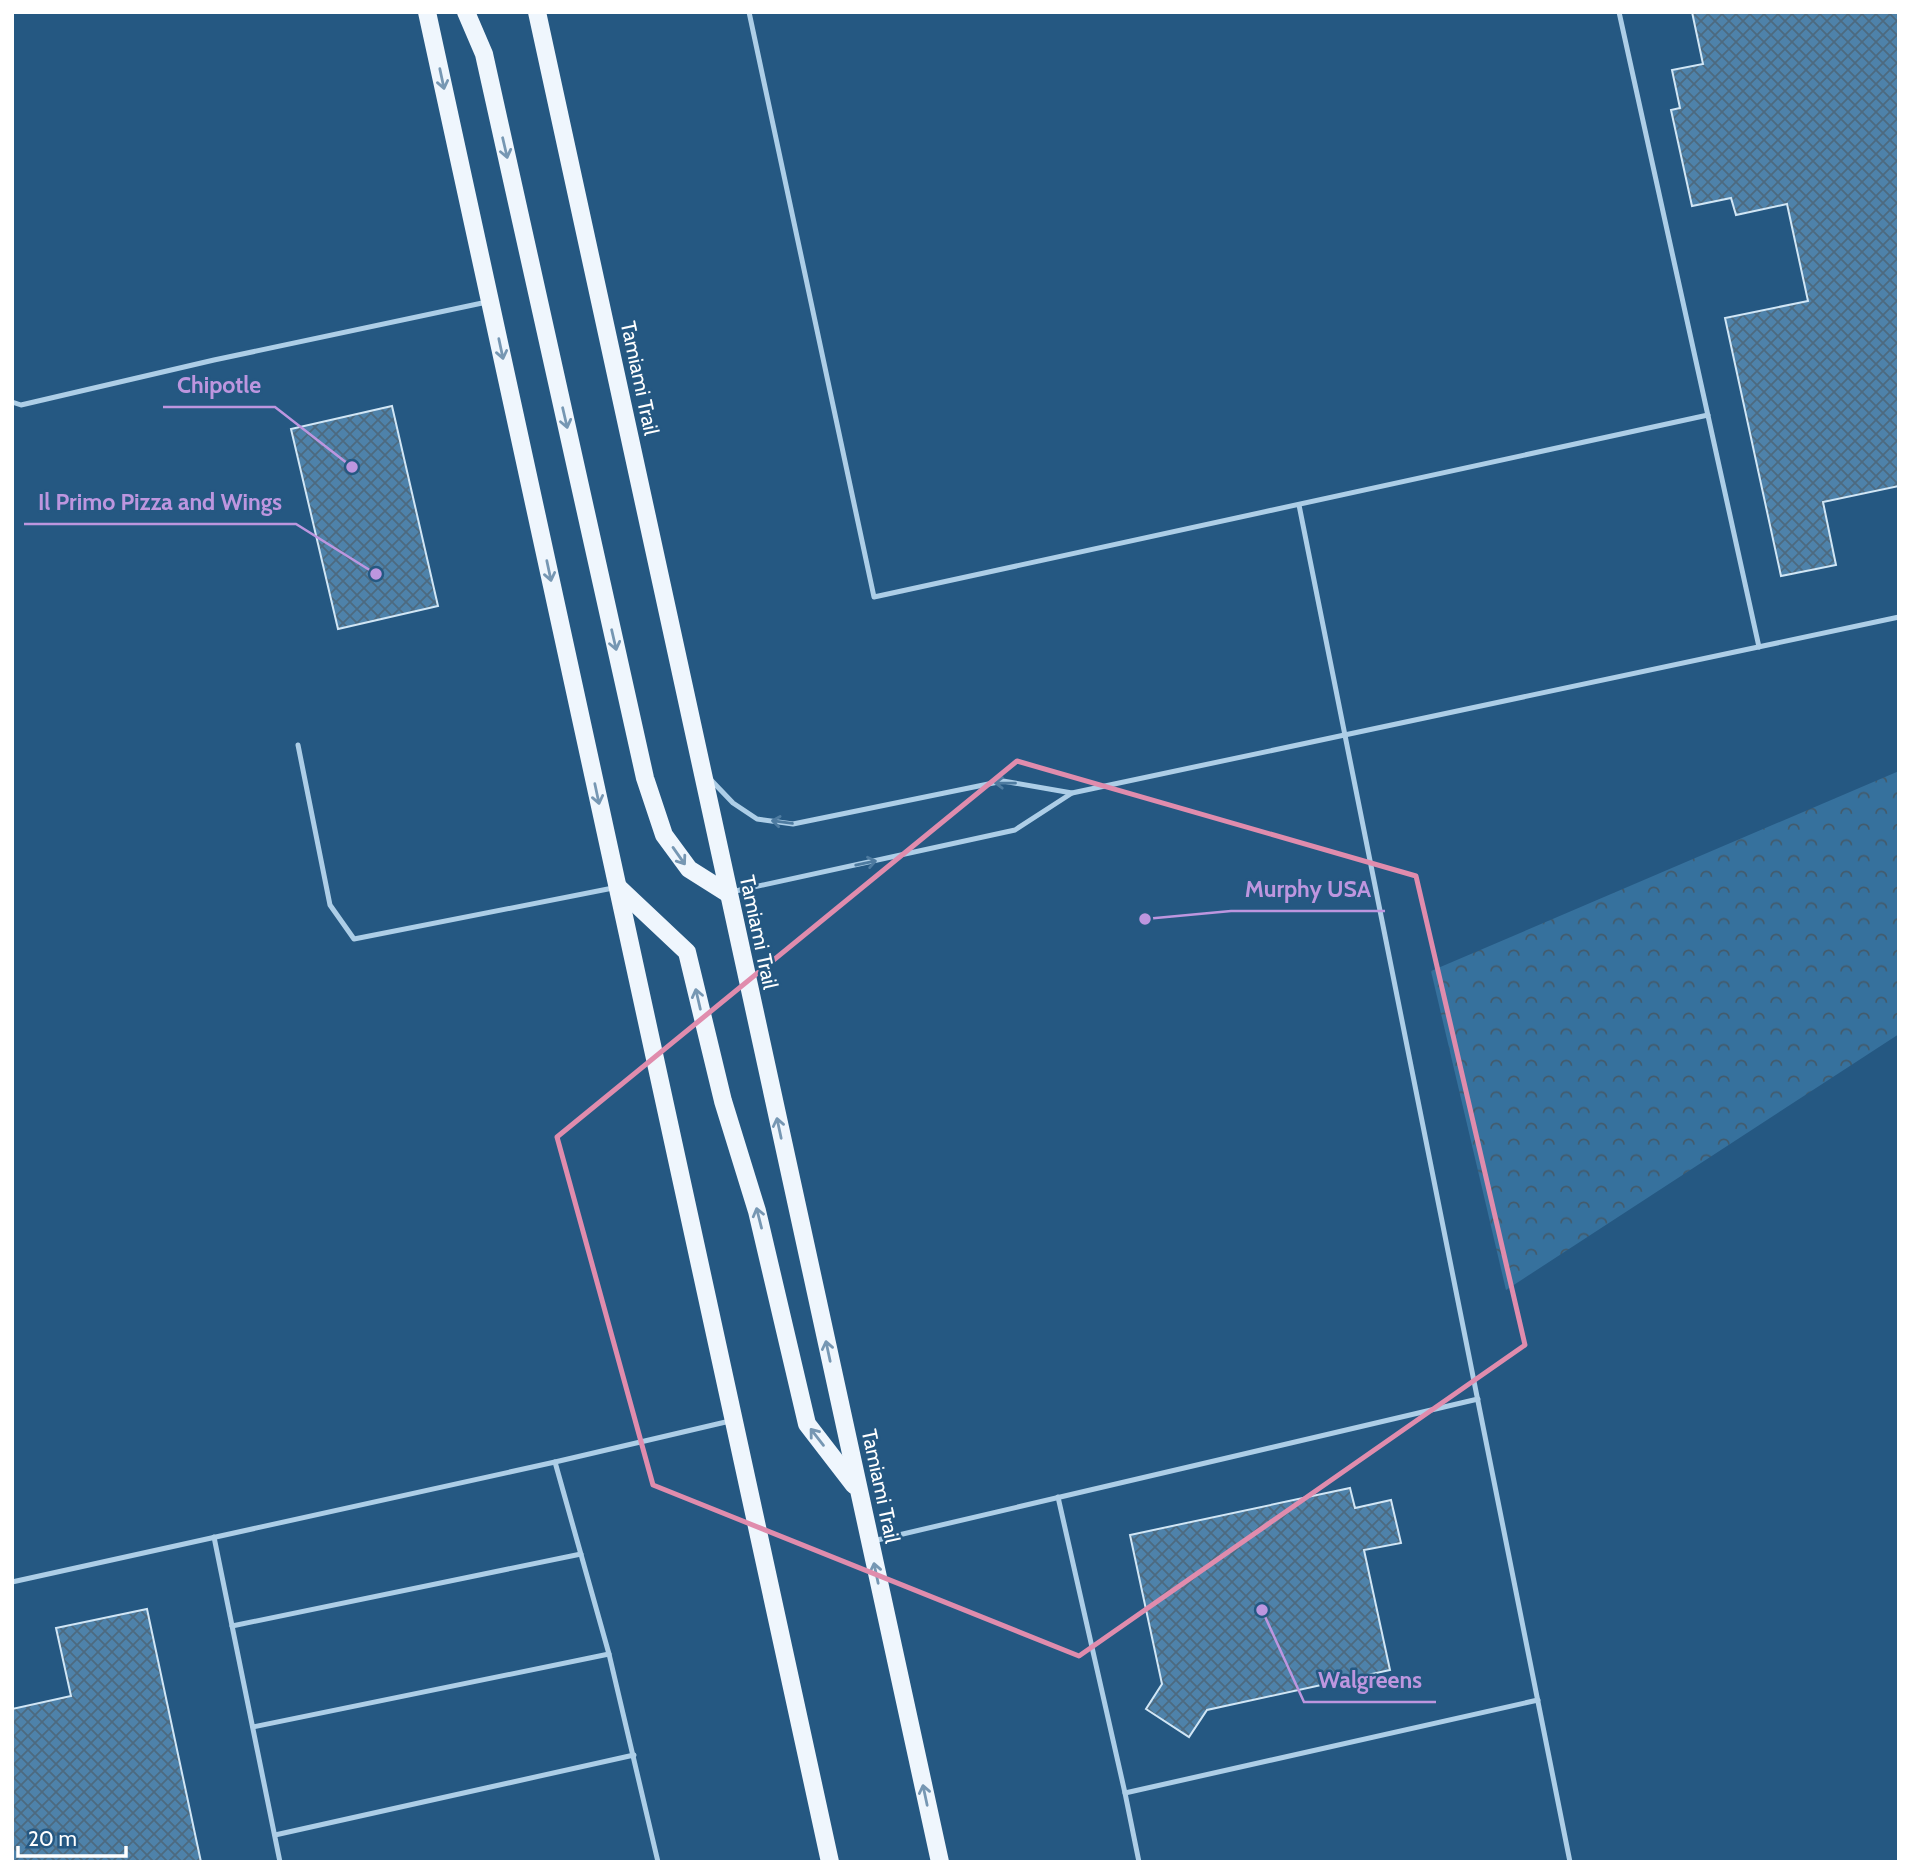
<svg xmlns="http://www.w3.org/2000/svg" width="1911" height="1874" font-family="Cabin,sans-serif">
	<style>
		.forest { fill: url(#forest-crowns) }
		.building { fill: url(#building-cross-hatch); stroke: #d1e6f5; stroke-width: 2 }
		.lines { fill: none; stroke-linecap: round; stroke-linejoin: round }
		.service { stroke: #adcee7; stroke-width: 5 }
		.primary { stroke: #eff6fd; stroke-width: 18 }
		.oneway { stroke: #7697b3 }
		.oneway2 { stroke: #4e7ba0 }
		.marked { fill: none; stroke: #e08cad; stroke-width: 5; stroke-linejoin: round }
		.labels { text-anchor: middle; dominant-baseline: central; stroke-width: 5; stroke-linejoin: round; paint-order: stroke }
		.street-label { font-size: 21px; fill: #fff; stroke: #255882 }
		.leader { fill: none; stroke: #bd96df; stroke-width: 2.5 }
		.callout-dot { fill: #bd96df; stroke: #255882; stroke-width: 2.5 }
		.callout-label { font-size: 23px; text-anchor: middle; font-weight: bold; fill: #bd96df; stroke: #255882; stroke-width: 5; stroke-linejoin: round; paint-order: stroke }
	</style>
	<defs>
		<pattern id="forest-crowns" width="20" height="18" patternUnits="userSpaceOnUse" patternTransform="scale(1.75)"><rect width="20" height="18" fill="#36719d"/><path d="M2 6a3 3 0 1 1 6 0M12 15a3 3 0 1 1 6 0" fill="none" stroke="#435b6c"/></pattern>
		<pattern id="building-cross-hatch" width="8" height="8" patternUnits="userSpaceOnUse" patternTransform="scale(1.75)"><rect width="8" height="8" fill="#4e82aa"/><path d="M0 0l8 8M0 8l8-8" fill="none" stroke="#4d6a80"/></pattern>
	</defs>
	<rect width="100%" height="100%" fill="#255882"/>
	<polygon class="forest" points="1899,771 1899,1034 1506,1290 1431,971"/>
	<g class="building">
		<polygon points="1692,12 1899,12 1899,486 1823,502 1836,565 1781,576 1725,318 1808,301 1787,204 1736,215 1731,198 1692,206 1671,110 1680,108 1672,70 1703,64"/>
		<polygon points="392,406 438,606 338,629 291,429"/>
		<polygon points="1350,1488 1355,1508 1391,1500 1401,1543 1364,1550 1390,1670 1207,1710 1189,1737 1146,1709 1162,1684 1130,1535"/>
		<polygon points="147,1609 201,1862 12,1862 12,1709 71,1696 56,1628"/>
	</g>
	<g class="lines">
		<g class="service">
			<polyline points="749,12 874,597 1708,415"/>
			<polyline points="1619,12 1759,647"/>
			<polyline points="12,402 21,405 214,360 487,302"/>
			<polyline points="1299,505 1570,1862"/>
			<polyline points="298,745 330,905 354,939 613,888"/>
			<polyline points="711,780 733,803 757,819 793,824 1003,781 1072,793"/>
			<polyline points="731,892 1015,830 1072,793 1899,617"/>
			<polyline points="555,1462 609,1654 658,1862"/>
			<polyline points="1058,1497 1125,1793 1538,1700"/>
			<polyline points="214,1537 280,1862"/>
			<polyline points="873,1541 1478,1399"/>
			<polyline points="12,1582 555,1462 730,1421"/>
			<polyline points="232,1626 581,1554"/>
			<polyline points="253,1727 609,1654"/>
			<polyline points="1125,1793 1139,1862"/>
			<polyline points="275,1835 634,1755"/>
		</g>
		<g class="primary">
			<polyline points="427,12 830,1862"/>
			<polyline points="466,12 484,54 645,778 664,835 689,869 727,893"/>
			<polyline points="537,12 940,1862"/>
			<polyline points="618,887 687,952 723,1101 757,1211 807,1424 854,1485"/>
		</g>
	</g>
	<defs><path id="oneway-shaft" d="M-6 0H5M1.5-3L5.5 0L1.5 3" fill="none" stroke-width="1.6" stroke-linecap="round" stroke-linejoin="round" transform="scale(1.75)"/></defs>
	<g class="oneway">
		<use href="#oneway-shaft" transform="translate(442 79) rotate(78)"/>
		<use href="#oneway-shaft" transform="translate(505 148) rotate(77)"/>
		<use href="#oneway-shaft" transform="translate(501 349) rotate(78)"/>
		<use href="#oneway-shaft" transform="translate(565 418) rotate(77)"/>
		<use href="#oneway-shaft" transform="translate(549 571) rotate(78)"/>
		<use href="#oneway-shaft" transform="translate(614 640) rotate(77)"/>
		<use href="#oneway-shaft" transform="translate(597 794) rotate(78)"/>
		<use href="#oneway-shaft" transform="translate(679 856) rotate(55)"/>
		<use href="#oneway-shaft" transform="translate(698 999) rotate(-103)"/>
		<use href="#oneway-shaft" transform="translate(779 1128) rotate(-102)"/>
		<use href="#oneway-shaft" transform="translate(759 1218) rotate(-104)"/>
		<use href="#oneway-shaft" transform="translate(828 1351) rotate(-102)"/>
		<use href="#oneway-shaft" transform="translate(817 1437) rotate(-128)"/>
		<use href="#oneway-shaft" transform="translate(876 1573) rotate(-102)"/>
		<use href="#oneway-shaft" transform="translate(925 1795) rotate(-102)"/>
	</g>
	<g class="oneway2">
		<use href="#oneway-shaft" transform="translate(1005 783) rotate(-179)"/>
		<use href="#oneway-shaft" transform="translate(782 822) rotate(-172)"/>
		<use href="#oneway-shaft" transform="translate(866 863) rotate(-12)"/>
	</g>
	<path class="marked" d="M 1017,761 L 1416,876 L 1525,1345 L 1079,1656 L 653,1485 L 557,1137 Z"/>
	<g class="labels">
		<g class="street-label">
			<text transform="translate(640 378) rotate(78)">Tamiami Trail</text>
			<text transform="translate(759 932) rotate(78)">Tamiami Trail</text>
			<text transform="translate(881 1486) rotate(78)">Tamiami Trail</text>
		</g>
	</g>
	<path class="leader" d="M352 467L275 407H163M376 574L296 524H24M1145 919L1231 911H1385M1262 1610L1304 1702H1436"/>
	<g class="callout-dot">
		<circle cx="352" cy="467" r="7"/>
		<circle cx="376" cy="574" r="7"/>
		<circle cx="1145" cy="919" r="7"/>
		<circle cx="1262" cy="1610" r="7"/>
	</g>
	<g class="callout-label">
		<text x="219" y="393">Chipotle</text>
		<text x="160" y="510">Il Primo Pizza and Wings</text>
		<text x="1308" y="897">Murphy USA</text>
		<text x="1370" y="1688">Walgreens</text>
	</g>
	<rect width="1911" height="1874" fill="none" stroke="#ffffff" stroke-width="28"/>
	<path d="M18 1846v10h108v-10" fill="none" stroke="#ffffff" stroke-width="3.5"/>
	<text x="28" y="1846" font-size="21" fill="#ffffff" stroke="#255882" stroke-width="5" paint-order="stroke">20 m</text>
</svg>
